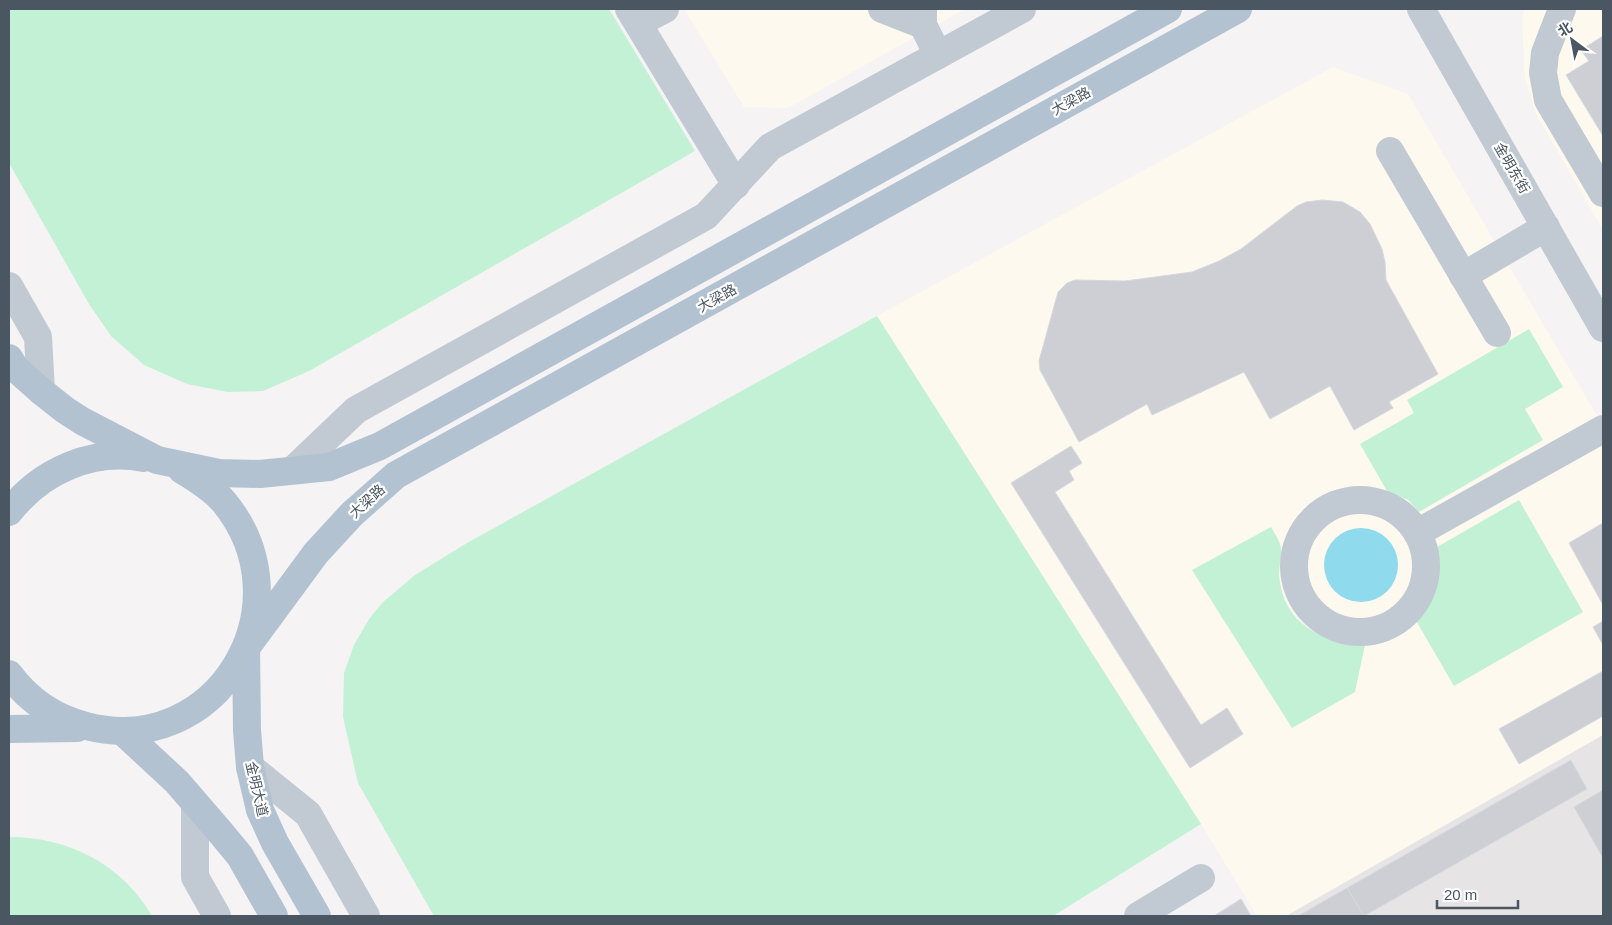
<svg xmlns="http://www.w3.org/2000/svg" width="1612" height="925" font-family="Helvetica,'Noto Sans SC',sans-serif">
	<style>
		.commercial { fill: #fdf9ef }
		.education { fill: #e6e4e5 }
		.green { fill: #c3f1d5 }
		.water { fill: #90daee }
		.building { fill: #cdcfd5; stroke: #d7d9de }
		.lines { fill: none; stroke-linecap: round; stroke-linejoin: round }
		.minor { stroke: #c1cad2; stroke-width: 28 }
		.major { stroke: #b3c2d1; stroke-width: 28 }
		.labels { text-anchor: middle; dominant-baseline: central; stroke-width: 4.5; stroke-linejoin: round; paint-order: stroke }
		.street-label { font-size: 14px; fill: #4a5661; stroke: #fff }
	</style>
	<rect width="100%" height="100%" fill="#f5f3f3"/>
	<g class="commercial">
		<polygon points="684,9 965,9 788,108 744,107"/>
		<polygon points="1524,9 1603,9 1603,230 1535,112 1525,78 1522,20"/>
		<polygon points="1333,67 1408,94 1603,426 1603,735 1286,916 1257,916 1201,824 877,316"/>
	</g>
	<polygon class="education" points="1603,735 1603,916 1286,916"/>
	<g class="green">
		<polygon points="9,9 609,9 695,151 309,371 263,391 228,392 187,384 144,365 111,336 89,304 9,163"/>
		<polygon points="877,316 1201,824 1053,916 434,916 358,783 343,717 344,673 354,645 369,619 382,603 415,575 467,543"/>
		<polygon points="1529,329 1563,387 1525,409 1543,440 1419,512 1408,500 1387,491 1360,444 1414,413 1407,400"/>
		<path d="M 1519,500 L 1583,612 L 1454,686 L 1415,619 C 1437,590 1442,584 1437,547 Z"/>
		<path d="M 1271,527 C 1274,532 1278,538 1280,544 C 1283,552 1279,565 1279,575 C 1283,624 1321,642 1365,645 L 1355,692 L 1292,728 L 1192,570 Z"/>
		<path d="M 9,837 C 68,837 122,864 152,916 L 9,916 Z"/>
	</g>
	<circle class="water" cx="1361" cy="565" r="37"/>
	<g class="building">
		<polygon points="1603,36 1603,136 1566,75 1589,61 1581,50"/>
		<polygon points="1322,200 1343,202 1360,212 1370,224 1382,249 1385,262 1386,280 1438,374 1389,402 1393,408 1354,430 1330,386 1270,419 1244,372 1152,415 1147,404 1079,442 1040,370 1039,361 1058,292 1067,283 1075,280 1125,281 1192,272 1219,261 1241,249 1297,206 1306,202"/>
		<polygon points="1071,446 1082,463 1069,471 1074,480 1055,492 1201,725 1227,708 1243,734 1190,768 1011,483"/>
		<polygon points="1603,523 1603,605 1569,543"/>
		<polygon points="1603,621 1603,645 1593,627"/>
		<polygon points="1603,671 1603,716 1519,764 1499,729"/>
		<polygon points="1571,760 1587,789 1364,916 1347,888"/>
		<polygon points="1603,790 1603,858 1574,807"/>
		<polygon points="1347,888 1364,916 1298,916"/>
		<polygon points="1241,899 1251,916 1214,916"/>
	</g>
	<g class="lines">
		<g class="minor">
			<polyline points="629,9 736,185"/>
			<polyline points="882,9 923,25"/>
			<polyline points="923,9 923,25 938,55"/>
			<polyline points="1421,9 1603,328"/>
			<polyline points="1562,9 1545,53 1543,73 1548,100 1603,193"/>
			<polyline points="638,23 665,9"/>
			<polyline points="1390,151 1497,333"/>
			<polyline points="1463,276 1546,227"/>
			<polyline points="9,286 38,337 41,391"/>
			<polyline points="293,470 356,410 706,216 770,147 1022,9"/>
			<circle cx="1360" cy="566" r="66"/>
			<polyline points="1417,533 1603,429"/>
			<polyline points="250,767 308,814 366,916"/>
			<polyline points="195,805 195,877 217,916"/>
			<polyline points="1138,916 1201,878"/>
		</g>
		<g class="major">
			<polyline points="9,358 15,368 41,391 65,410 82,421 157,460 219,473 260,474 329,467 380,446 1168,9"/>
			<path d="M 9,512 C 41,471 92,448 144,458"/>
			<path d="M 9,674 C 28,700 55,718 86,726 C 217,760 309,606 224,502 C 213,489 197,479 182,470"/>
			<polyline points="9,729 77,728"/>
			<polyline points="122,731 177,782 221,833 240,856 274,916"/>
			<polyline points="317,916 275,843 260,810 250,767 247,730 246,648 316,553 352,514 396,475 1238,9"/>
		</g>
	</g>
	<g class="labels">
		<g class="street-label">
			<text transform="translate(1071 101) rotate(-29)">大梁路</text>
			<text transform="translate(1512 168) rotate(60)">金明东街</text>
			<text transform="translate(717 298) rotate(-29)">大梁路</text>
			<text transform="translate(367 501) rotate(-42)">大梁路</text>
			<text transform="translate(257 789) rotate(77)">金明大道</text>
		</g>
	</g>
	<rect width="1612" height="925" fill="none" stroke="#4a5661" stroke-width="20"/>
	<g transform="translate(1572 40) rotate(328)" stroke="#ffffff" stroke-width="4" paint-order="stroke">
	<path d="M0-4L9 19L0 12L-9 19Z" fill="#4a5661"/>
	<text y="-8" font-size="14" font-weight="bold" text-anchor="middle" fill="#4a5661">北</text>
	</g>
	<path d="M1437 900v8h81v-8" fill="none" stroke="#4a5661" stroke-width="2.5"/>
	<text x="1444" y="900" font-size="15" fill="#4a5661" stroke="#ffffff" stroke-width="4" paint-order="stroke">20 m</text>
</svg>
